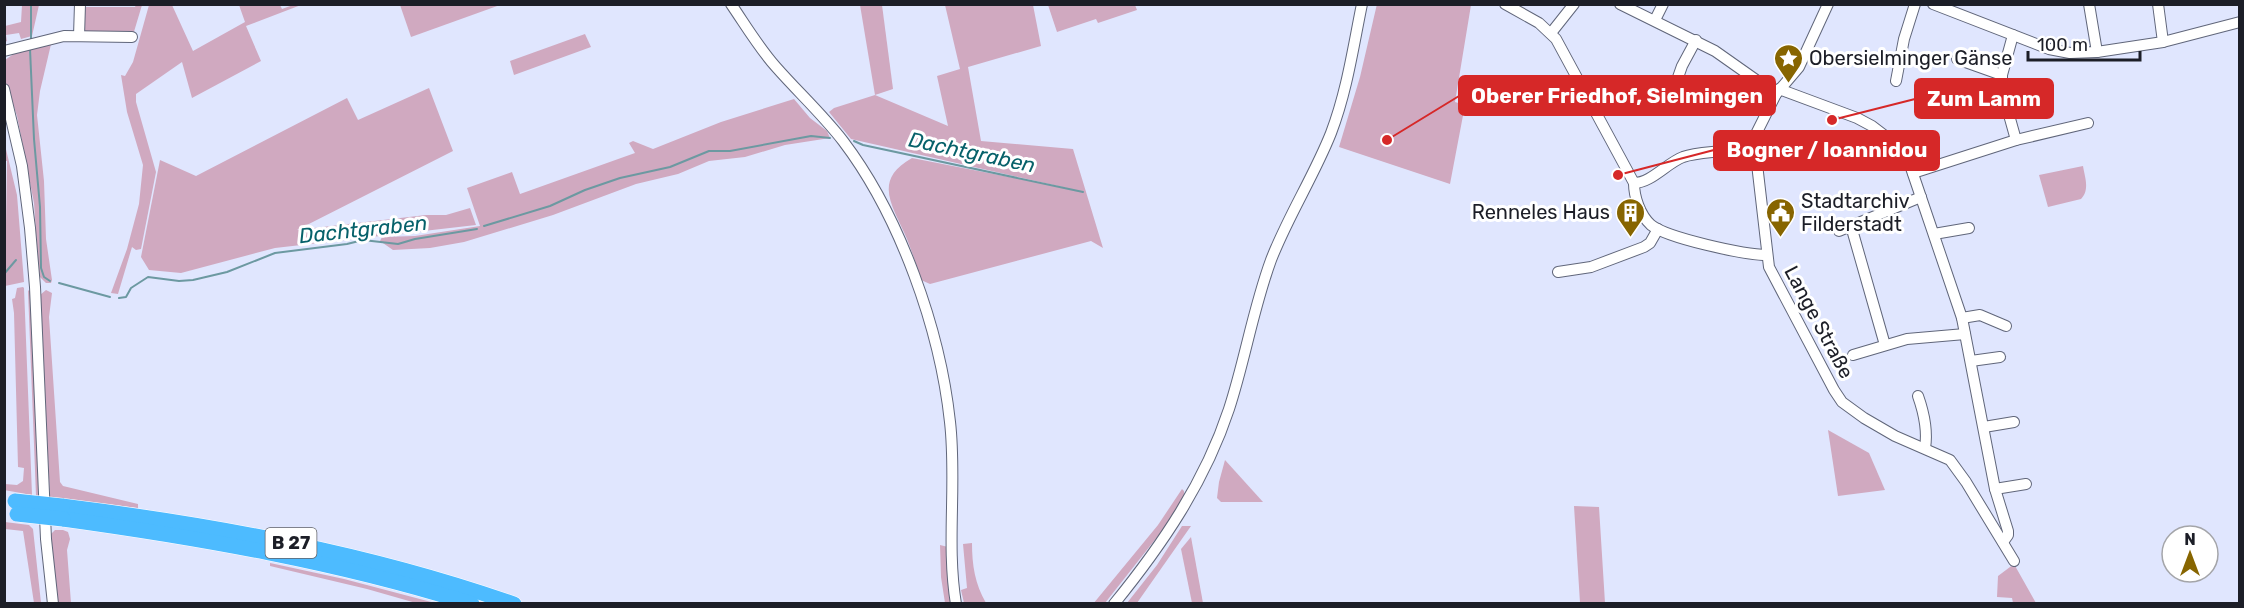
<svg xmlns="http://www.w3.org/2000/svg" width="2244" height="608" font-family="Rubik,sans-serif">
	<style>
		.green { fill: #d0a9c0 }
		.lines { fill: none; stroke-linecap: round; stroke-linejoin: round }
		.stream { stroke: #6c99a1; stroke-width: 2 }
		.minor-casing { stroke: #60667a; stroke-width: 12 }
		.highway-casing { stroke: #fff; stroke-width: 16 }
		.minor { stroke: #fff; stroke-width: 10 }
		.highway { stroke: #4dbbff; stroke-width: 15 }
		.highway-bridge-casing { stroke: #fff; stroke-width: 16; stroke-linecap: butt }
		.highway-bridge { stroke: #4dbbff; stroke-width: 15 }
		.labels { text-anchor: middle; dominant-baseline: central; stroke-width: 6; stroke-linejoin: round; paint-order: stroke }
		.shield { fill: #fff; stroke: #606268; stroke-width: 1.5 }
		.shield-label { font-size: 18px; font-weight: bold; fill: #1c1e27 }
		.poi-label { font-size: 20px; fill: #1c1e27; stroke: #fff; text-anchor: start }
		.street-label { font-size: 20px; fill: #1c1e27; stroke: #fff }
		.water-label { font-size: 21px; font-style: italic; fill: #06616a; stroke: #fff }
		.leader { fill: none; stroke: #d62828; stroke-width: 2 }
		.callout-dot { fill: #d62828; stroke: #fff; stroke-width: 2 }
		.callout { fill: #d62828; stroke: #d62828; stroke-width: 2 }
		.callout-label { font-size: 21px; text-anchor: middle; font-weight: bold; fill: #fff }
	</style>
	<rect width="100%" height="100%" fill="#e0e6fe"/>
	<g class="green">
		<polygon points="1377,4 1471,5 1455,102 1465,105 1450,184 1339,147 1360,77"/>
		<polygon points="22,5 39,5 32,36 21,39 19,33 6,35 7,41 5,42 5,26 21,22"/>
		<polygon points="136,5 142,5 133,35 81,34 81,7 135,7"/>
		<polygon points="149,5 172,5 193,51 245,22 239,5 280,5 282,9 293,5 301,5 246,26 261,61 192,98 182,62 136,94 136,102 156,172 141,249 136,250 132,247 118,294 111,293 127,249 139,204 143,165 127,112 121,75 125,76 133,62"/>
		<polygon points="400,5 400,4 500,5 411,37"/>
		<polygon points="860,5 882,5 893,89 875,95"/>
		<path d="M 945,5 L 1033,5 L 1041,46 L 968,67 L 981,141 L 1073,149 L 1103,248 L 1091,241 L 930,284 L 921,280 C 917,266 912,252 907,239 C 894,207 871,181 912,158 L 1071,189 L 851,139 L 829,112 L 834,108 L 875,95 L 948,126 L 937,76 L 960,69 Z"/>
		<polygon points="1048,5 1135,5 1137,10 1098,23 1096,19 1057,32"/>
		<polygon points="585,34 591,47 514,75 510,61"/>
		<polygon points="52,40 40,91 37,115 44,181 46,239 52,280 51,283 46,283 39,276 34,203 17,116 5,80 5,60 18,51"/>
		<polygon points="429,88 453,151 297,230 426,215 446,215 470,208 476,225 275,248 181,273 149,270 141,257 160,160 196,176 347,98 358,120"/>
		<polygon points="794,99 810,118 827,131 830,138 785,145 745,157 709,161 678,174 636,184 553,215 464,242 430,248 393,250 380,241 382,237 415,236 480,226 467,188 512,172 520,194 635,153 629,143 633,141 653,149 721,122"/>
		<polygon points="4,141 17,195 24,282 5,286 7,161 5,161"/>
		<path d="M 2083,166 C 2085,178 2090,190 2081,199 L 2048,207 L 2039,175 Z"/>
		<polygon points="23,287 24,288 32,495 4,490 5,484 17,485 23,481 24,468 18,467 14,313 12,299 15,298 17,288"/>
		<polygon points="29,290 32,293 40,496 36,496 28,291"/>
		<polygon points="46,290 52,293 49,317 60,482 63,486 138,504 138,508 50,497 40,295"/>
		<polygon points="1828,430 1869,453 1885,490 1838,496"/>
		<polygon points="1225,460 1263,502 1221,502 1217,498 1219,482"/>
		<polygon points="1182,489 1184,491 1184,496 1165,527 1105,603 1093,604 1158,525"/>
		<polygon points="1574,506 1599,507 1605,603 1580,603"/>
		<polygon points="5,522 29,525 33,529 41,603 34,603 23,531 5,529"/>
		<polygon points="1182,526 1191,526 1137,603 1127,603 1157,565"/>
		<polygon points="55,530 63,530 68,532 70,539 67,550 71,603 58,603 51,534"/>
		<polygon points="1191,537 1203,603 1192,603 1181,549"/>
		<path d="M 972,543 C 972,565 975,584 986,603 L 964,603 L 961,590 L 967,588 L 963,544 Z"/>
		<polygon points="940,545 948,547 952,603 945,603 941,577"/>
		<polygon points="270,563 344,579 435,603 416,603 367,589 270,566"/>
		<polygon points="2014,564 2036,603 2013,603 2012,598 1997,597 1998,576"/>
	</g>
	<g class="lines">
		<g class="stream">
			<polyline points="31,41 31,4"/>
			<polyline points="30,49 34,139 40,207 41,268 44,277 50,281"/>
			<polyline points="854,141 863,145 1083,192"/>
			<polyline points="484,226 550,206 585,190 620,178 670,167 709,151 730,151 811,136 830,138"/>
			<polyline points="4,274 16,260"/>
			<polyline points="59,283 110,297"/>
			<polyline points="119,298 126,297 131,288 148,277 179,281 193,280 227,272 275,253 347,244 363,240 398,244 415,239 477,229"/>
		</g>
		<defs>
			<g id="minor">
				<path d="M 731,4 C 746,26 759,48 776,67 C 798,92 823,115 843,141 C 900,216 940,329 950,422 C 957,483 946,544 956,604"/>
				<path d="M 1505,4 L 1539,23 L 1556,39 L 1634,183 C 1634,197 1640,215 1651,225 C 1667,238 1745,255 1767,255"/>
				<polyline points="1620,4 1715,51 1776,94"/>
				<polyline points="1933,4 2049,49 2070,53 2097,52 2163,42 2240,22"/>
				<polyline points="2089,4 2097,52"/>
				<polyline points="2158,4 2163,42"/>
				<polyline points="1655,20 1663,4"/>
				<polyline points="1551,33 1574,4"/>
				<polyline points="79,36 80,4"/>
				<polyline points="4,51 64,36 132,37"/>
				<polyline points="1957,59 2002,75 2002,90 2016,140"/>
				<polyline points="2002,75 2013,35"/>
				<polyline points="1896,81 1904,39 1915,4"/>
				<polyline points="1675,86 1682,66 1696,40"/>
				<polyline points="4,89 22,166 30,228 35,287 46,539 53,604"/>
				<polyline points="1779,89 1857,118 1872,126 1893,142 1910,165 1962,318 1995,489 2008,531 2008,535 2003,542"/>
				<polyline points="1752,142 1757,164 1769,267 1834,390 1842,402 1864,418 1895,436 1950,460 1966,482 2014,561"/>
				<polyline points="1752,142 1776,94 1799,67 1828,4"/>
				<polyline points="1913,173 2016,140 2088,123"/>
				<path d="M 1634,183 C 1651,183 1667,163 1683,157 C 1704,150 1735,154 1752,142"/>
				<polyline points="1839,231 1851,226"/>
				<polyline points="1934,234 1969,228"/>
				<polyline points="1558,272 1591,267 1644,247 1650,243 1658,229"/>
				<polyline points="1962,318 1980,315 2006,326"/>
				<polyline points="1885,345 1851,226 1921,197"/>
				<polyline points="1853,355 1907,339 1965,334"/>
				<polyline points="1971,361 2000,357"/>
				<path d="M 1918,396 C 1924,413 1928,430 1925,448"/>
				<polyline points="1984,427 2014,422"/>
				<polyline points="1995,489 2026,484"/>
				<path d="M 1114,604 C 1162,545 1205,482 1229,409 C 1245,360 1253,309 1271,260 C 1288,216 1314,176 1331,133 C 1347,91 1353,48 1362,4"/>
			</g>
			<g id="highway">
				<path d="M 62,506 C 215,525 368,553 514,604"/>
				<path d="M 63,519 C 201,538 338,562 472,604"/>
			</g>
		</defs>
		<use href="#minor" class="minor-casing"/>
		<use href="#highway" class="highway-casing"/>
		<use href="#minor" class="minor"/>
		<use href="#highway" class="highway"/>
		<defs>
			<g id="highway-bridge">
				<polyline points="15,501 62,506"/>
				<polyline points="17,514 63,519"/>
			</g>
		</defs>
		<use href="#highway-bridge" class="highway-bridge-casing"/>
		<use href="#highway-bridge" class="highway-bridge"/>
	</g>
	<defs>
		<symbol id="sight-pin" viewBox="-11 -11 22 30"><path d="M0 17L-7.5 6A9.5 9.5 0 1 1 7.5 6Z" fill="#876500" stroke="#fff"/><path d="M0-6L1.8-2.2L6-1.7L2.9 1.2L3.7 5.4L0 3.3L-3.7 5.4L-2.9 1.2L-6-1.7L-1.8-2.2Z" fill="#fff"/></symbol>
		<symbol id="building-pin" viewBox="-11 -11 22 30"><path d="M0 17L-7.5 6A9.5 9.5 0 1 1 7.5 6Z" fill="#876500" stroke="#fff"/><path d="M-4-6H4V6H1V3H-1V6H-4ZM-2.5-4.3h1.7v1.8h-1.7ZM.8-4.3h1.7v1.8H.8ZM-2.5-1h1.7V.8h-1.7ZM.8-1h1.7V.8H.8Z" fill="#fff"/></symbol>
		<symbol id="civic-pin" viewBox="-11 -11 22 30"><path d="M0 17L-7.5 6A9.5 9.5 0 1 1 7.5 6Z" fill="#876500" stroke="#fff"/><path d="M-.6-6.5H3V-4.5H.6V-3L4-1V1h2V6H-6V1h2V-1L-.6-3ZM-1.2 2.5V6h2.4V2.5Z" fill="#fff"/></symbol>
	</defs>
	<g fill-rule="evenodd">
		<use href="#sight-pin" x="1772" y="42" width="33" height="45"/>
		<use href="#building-pin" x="1614" y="196" width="33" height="45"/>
		<use href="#civic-pin" x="1764" y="196" width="33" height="45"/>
	</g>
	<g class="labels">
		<rect class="shield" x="265.5" y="528" width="51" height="30" rx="4.5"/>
		<g class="shield-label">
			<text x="291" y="543">B 27</text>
		</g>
		<g class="poi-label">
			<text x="1809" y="58">Obersielminger Gänse</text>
			<text x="1801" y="201">Stadtarchiv<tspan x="1801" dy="23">Filderstadt</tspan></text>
			<text x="1610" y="212" text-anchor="end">Renneles Haus</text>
		</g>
		<g class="street-label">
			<text transform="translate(1819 322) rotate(62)">Lange Straße</text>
		</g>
		<g class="water-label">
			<text transform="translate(972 152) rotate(12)">Dachtgraben</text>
			<text transform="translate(363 229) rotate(-6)">Dachtgraben</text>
		</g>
	</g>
	<path class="leader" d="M1387 140L1459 96M1832 120L1915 99M1618 175L1714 150"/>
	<g class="callout-dot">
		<circle cx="1387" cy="140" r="6"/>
		<circle cx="1832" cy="120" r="6"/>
		<circle cx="1618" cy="175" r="6"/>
	</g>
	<g class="callout">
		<rect x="1459" y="76" width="316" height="39" rx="6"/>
		<rect x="1915" y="79" width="138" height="39" rx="6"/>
		<rect x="1714" y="131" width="225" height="39" rx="6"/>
	</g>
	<g class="callout-label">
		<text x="1617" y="103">Oberer Friedhof, Sielmingen</text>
		<text x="1984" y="106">Zum Lamm</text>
		<text x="1827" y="157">Bogner / Ioannidou</text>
	</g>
	<rect width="2244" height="608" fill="none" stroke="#1c1e27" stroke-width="12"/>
	<g transform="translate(2190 554)"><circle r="28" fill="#ffffff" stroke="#a4a5a9" stroke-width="1.5"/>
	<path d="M0-4.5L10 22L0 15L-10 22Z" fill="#876500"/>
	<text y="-9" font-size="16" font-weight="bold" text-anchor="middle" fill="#1c1e27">N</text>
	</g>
	<path d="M2028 51v9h112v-9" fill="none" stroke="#1c1e27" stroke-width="3"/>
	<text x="2037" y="51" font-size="18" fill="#1c1e27" stroke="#ffffff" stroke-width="4.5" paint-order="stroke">100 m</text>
</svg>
